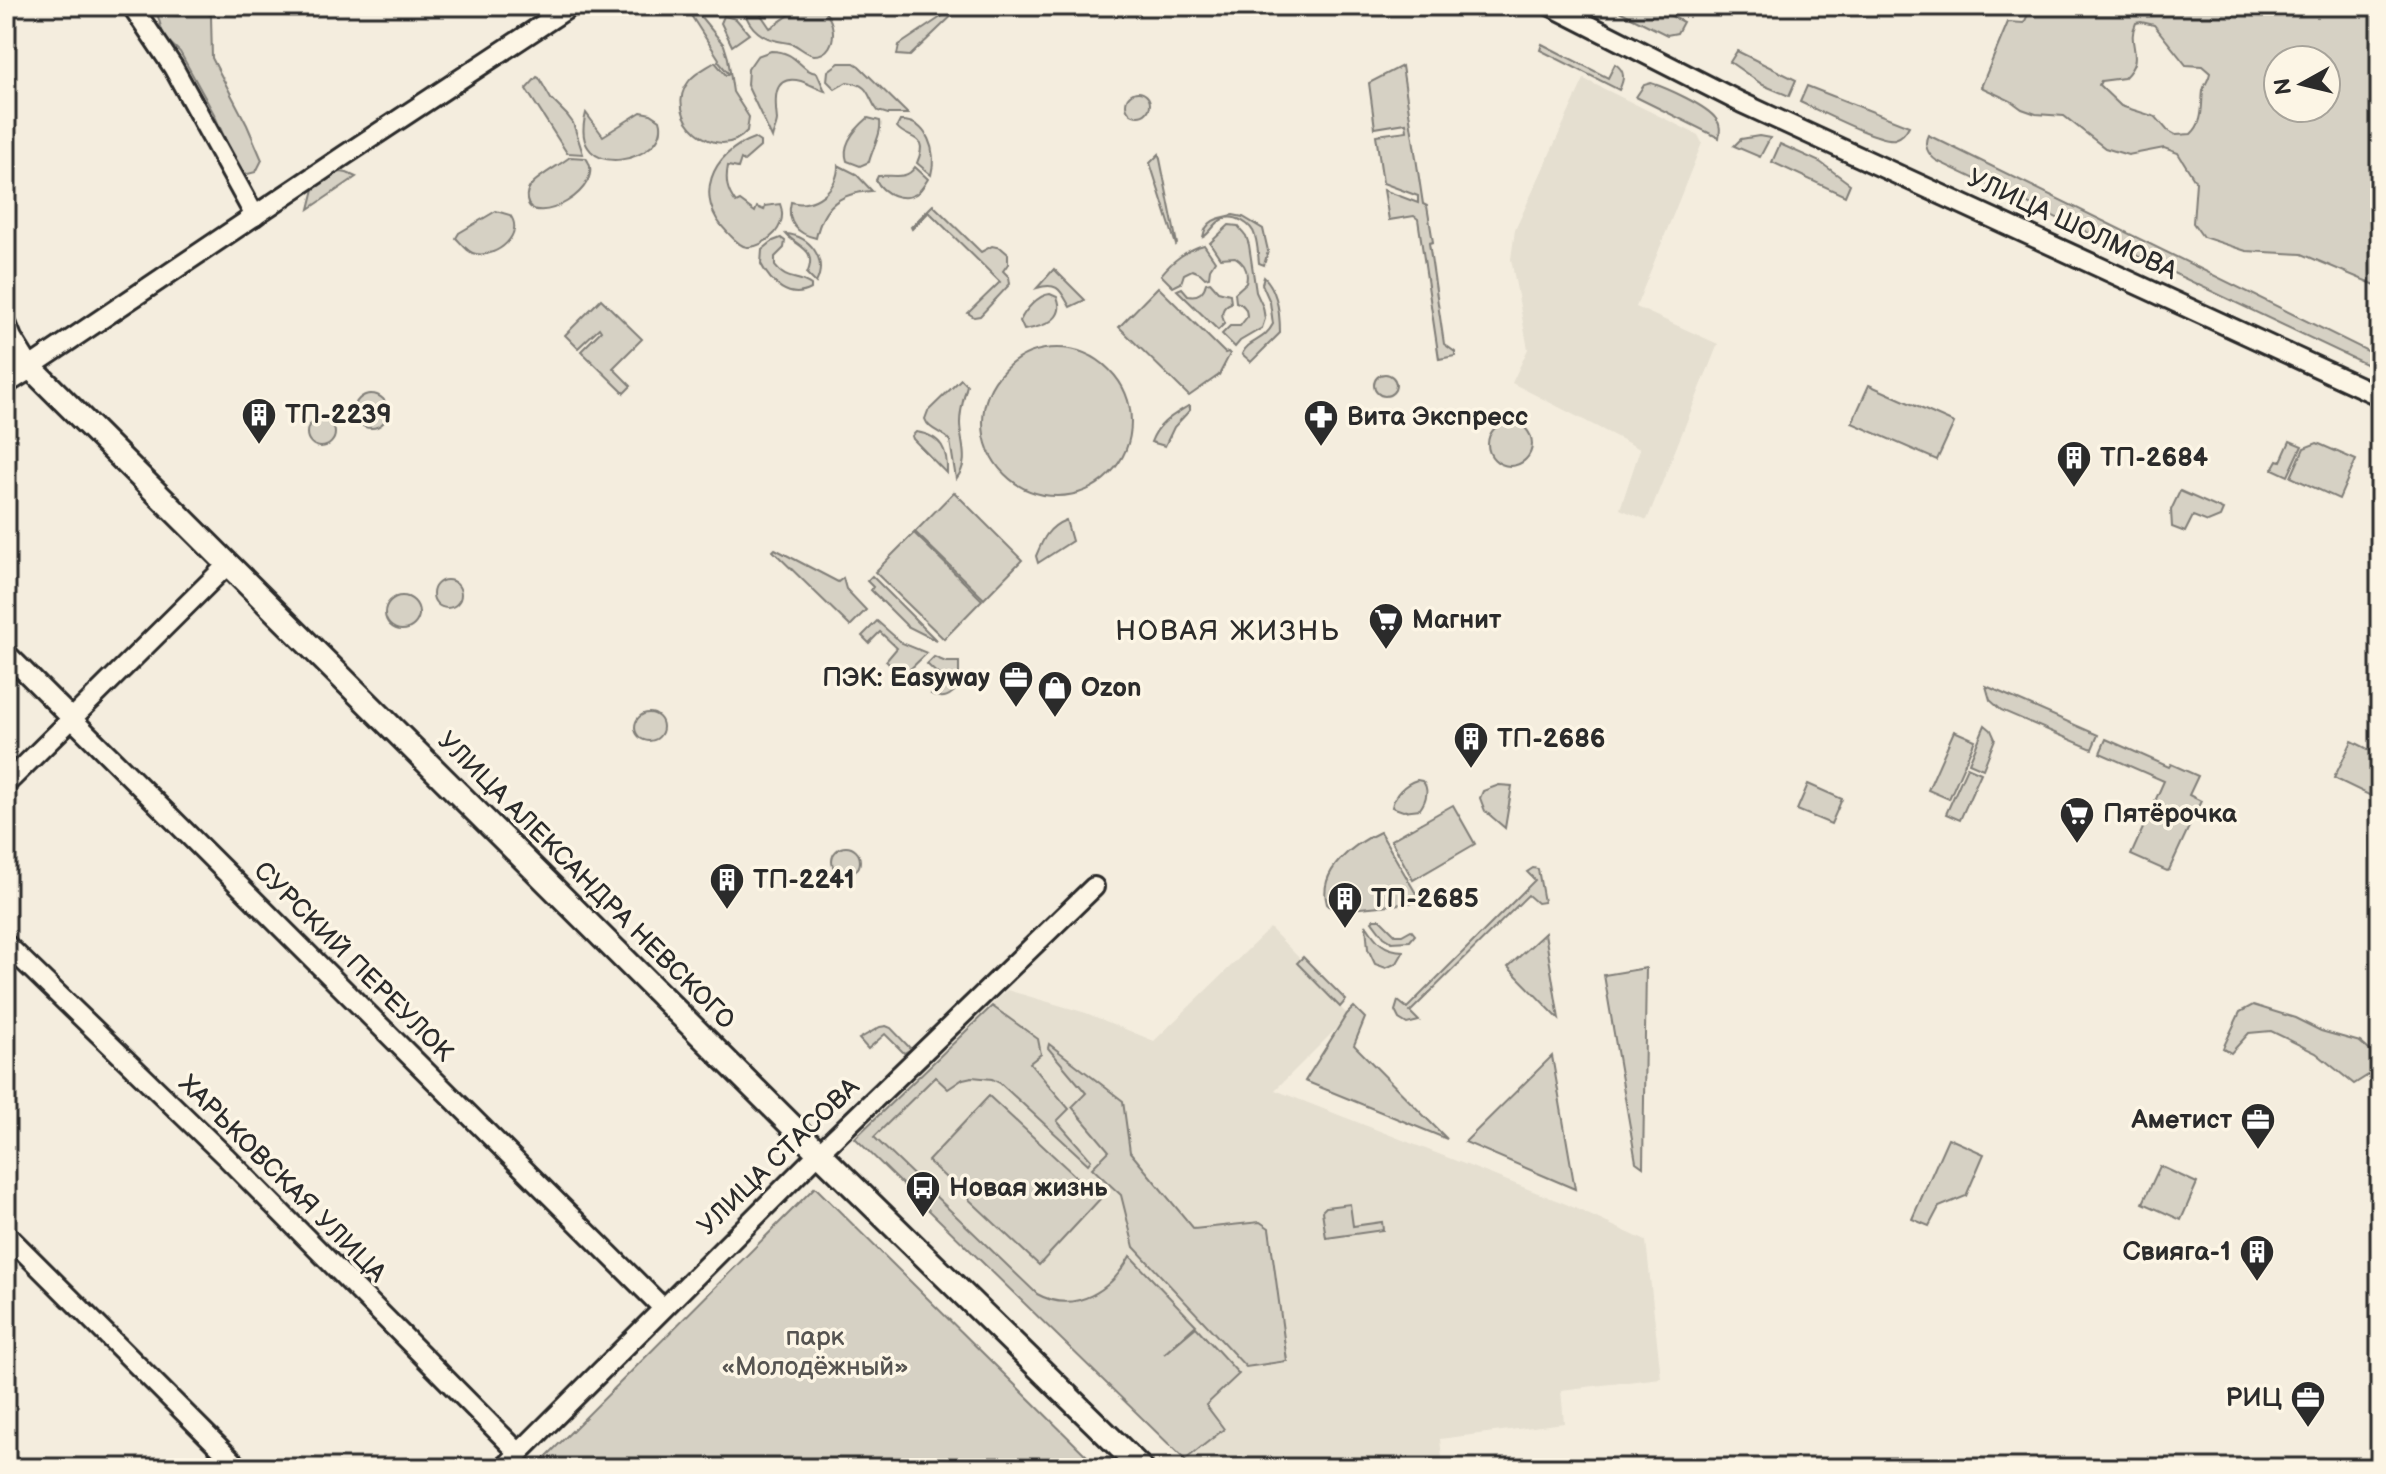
<svg xmlns="http://www.w3.org/2000/svg" width="2386" height="1474" font-family="'Balsamiq Sans',sans-serif">
	<style>
		.built { fill: #e5dfd0 }
		.green { fill: #d6d1c4; stroke: #807e78; stroke-width: 2; fill-rule: evenodd }
		.lines { fill: none; stroke-linecap: round; stroke-linejoin: round }
		.minor-casing { stroke: #2b2b2b; stroke-width: 24 }
		.tertiary-casing { stroke: #2b2b2b; stroke-width: 28 }
		.minor { stroke: #fcf5e5; stroke-width: 18 }
		.tertiary { stroke: #fcf5e5; stroke-width: 22 }
		.labels { text-anchor: middle; dominant-baseline: central; stroke-width: 7; stroke-linejoin: round; paint-order: stroke }
		.street-label { font-size: 26px; fill: #2b2b2b; stroke: #fcf5e5 }
		.poi-label { font-size: 26px; font-weight: bold; fill: #2b2b2b; stroke: #fcf5e5; text-anchor: start }
		.park-label { font-size: 26px; fill: #565451; stroke: #fcf5e5 }
		.neighbourhood-label { font-size: 28px; letter-spacing: 2px; fill: #2b2b2b; stroke: #fcf5e5 }
	</style>
	<rect width="100%" height="100%" fill="#f4edde"/>
	<filter id="ink" filterUnits="userSpaceOnUse"><feTurbulence type="fractalNoise" baseFrequency=".0125" numOctaves="2"/><feDisplacementMap in="SourceGraphic" scale="16" xChannelSelector="R" yChannelSelector="G"/><feConvolveMatrix kernelMatrix="1 2 1 2 8 2 1 2 1" color-interpolation-filters="sRGB"/></filter>
	<g filter="url(#ink)">
		<g class="built">
			<polygon points="1584,79 1698,135 1702,143 1636,307 1718,344 1647,520 1620,509 1640,449 1512,383 1528,349 1511,259 1515,230"/>
			<polygon points="1270,928 1300,959 1296,963 1349,1016 1275,1090 1566,1204 1646,1241 1661,1378 1561,1390 1564,1423 1440,1439 1443,1468 1192,1468 854,1138 1007,990 1086,1013 1154,1041"/>
		</g>
		<g class="green">
			<polygon points="198,6 211,16 212,58 247,125 262,160 256,172 244,175 238,168 214,114 180,52 164,37 157,13 179,16"/>
			<path d="M 685,6 L 692,6 L 724,45 L 728,58 L 733,92 L 749,117 L 747,131 C 717,166 661,116 689,81 C 695,73 706,68 715,62 L 726,75 L 729,74 L 718,61 L 719,59 Z"/>
			<path d="M 744,6 L 755,6 L 770,28 C 781,22 795,8 808,6 C 837,3 843,55 814,55 C 806,54 800,47 793,44 C 787,42 780,42 774,40 C 758,36 745,23 744,6 Z"/>
			<polygon points="951,6 962,6 910,56 897,55 899,45 950,11"/>
			<polygon points="1609,6 1652,6 1683,22 1677,33 1667,35"/>
			<path d="M 2032,6 L 2380,6 L 2380,287 L 2302,254 L 2246,251 L 2203,237 L 2193,223 L 2196,182 L 2178,153 L 2164,148 L 2128,155 L 2105,148 L 2064,116 L 2036,114 L 2022,109 L 2011,101 L 1981,87 L 2008,22 L 2024,23 ZM 2141,22 L 2154,25 L 2186,65 L 2202,66 L 2210,73 C 2209,81 2204,84 2203,91 C 2201,107 2204,122 2191,134 L 2176,135 L 2167,130 L 2156,117 L 2121,106 L 2099,85 L 2101,81 L 2124,78 C 2147,56 2125,45 2136,23 ZM 2326,60 L 2326,108 L 2278,108 L 2278,60 Z"/>
			<polygon points="724,16 736,19 749,34 732,46 721,23"/>
			<path d="M 1542,44 L 1608,78 L 1615,64 C 1626,71 1624,80 1619,90 L 1540,50 Z"/>
			<path d="M 771,51 C 798,51 799,71 817,73 L 825,91 C 817,88 809,84 801,81 C 771,73 775,103 777,120 C 777,126 773,132 772,138 L 747,85 L 748,69 L 757,56 Z"/>
			<polygon points="1737,51 1796,80 1789,96 1763,85 1730,62"/>
			<path d="M 839,63 L 854,63 L 859,66 L 908,114 L 888,114 L 878,111 C 866,96 872,85 847,82 L 835,89 L 827,81 L 828,71 Z"/>
			<polygon points="1402,66 1423,204 1427,206 1433,242 1429,243 1444,344 1455,352 1455,356 1439,359 1418,219 1414,216 1389,220 1384,190 1418,203 1418,196 1383,183 1376,135 1407,131 1406,123 1375,128 1369,83"/>
			<polygon points="537,77 539,78 551,99 567,115 573,123 583,154 567,153 526,89"/>
			<path d="M 1651,83 C 1667,88 1707,106 1716,119 C 1721,125 1720,131 1719,138 L 1636,97 L 1644,85 Z"/>
			<path d="M 1807,86 L 1909,126 C 1906,132 1902,137 1895,139 C 1881,143 1816,109 1800,102 Z"/>
			<circle cx="1138" cy="104" r="12"/>
			<path d="M 641,112 L 651,114 L 660,120 C 673,161 566,187 586,113 L 603,136 Z"/>
			<path d="M 868,118 L 880,121 C 882,134 872,149 869,162 L 860,166 L 847,161 C 841,144 855,129 868,118 Z"/>
			<path d="M 900,121 C 928,120 937,152 931,175 L 917,163 C 930,133 908,141 897,127 Z"/>
			<path d="M 1928,135 L 2380,357 L 2380,371 L 1937,161 C 1928,155 1923,145 1928,135 Z"/>
			<polygon points="1759,136 1770,138 1760,157 1734,146 1741,139"/>
			<path d="M 754,138 L 760,142 L 760,147 L 744,161 L 741,159 L 738,168 L 728,166 C 725,181 727,191 736,203 L 740,201 L 755,212 L 757,207 L 764,210 L 765,206 L 780,204 C 784,214 782,224 775,233 C 768,240 757,248 747,247 C 739,246 733,238 727,232 C 693,198 711,153 754,138 Z"/>
			<polygon points="1780,144 1820,162 1850,184 1845,196 1772,162"/>
			<polygon points="1159,154 1177,244 1176,245 1150,163"/>
			<path d="M 570,157 L 586,158 C 609,188 532,230 527,200 C 526,194 528,188 533,183 C 544,173 558,166 570,157 Z"/>
			<path d="M 838,165 L 856,174 L 872,191 C 840,193 823,205 816,238 C 797,234 786,222 791,202 C 813,209 839,189 838,165 Z"/>
			<path d="M 915,167 L 928,179 C 925,184 921,191 916,194 C 902,202 883,194 876,180 L 878,176 C 892,174 906,181 915,167 Z"/>
			<polygon points="341,172 347,173 356,177 309,209 315,185 328,176"/>
			<polygon points="933,205 981,252 992,246 1001,248 1008,254 1008,264 1003,271 1009,277 1010,284 980,316 974,317 968,313 1000,282 929,212 912,229 911,227"/>
			<path d="M 496,211 L 510,215 C 525,234 497,258 476,254 C 468,253 462,244 456,238 L 459,233 Z"/>
			<path d="M 1233,215 L 1243,217 L 1263,229 L 1268,251 L 1264,265 L 1259,263 C 1258,255 1258,245 1255,236 C 1252,224 1235,214 1223,219 C 1214,223 1211,233 1203,237 C 1206,220 1218,218 1233,215 Z"/>
			<path d="M 1229,225 L 1238,226 L 1246,236 L 1249,245 L 1256,292 L 1263,307 L 1265,319 L 1262,328 L 1240,341 L 1235,347 L 1222,334 L 1230,326 L 1240,326 L 1247,317 C 1247,309 1244,304 1236,302 L 1235,293 L 1246,283 C 1249,271 1245,263 1235,257 L 1220,258 L 1210,243 Z"/>
			<path d="M 786,234 C 810,236 828,259 816,283 L 807,274 C 818,248 798,248 786,234 Z"/>
			<path d="M 781,238 L 785,241 L 784,248 L 775,257 L 775,266 C 787,282 798,275 811,285 L 811,289 C 789,301 771,283 761,264 L 762,250 L 773,241 Z"/>
			<path d="M 1204,245 L 1215,261 L 1210,269 L 1209,277 L 1205,278 L 1200,273 L 1192,270 L 1184,274 L 1181,283 L 1173,287 L 1161,275 C 1172,261 1188,249 1204,245 Z"/>
			<path d="M 1054,269 L 1085,300 L 1070,307 C 1061,292 1059,281 1037,288 Z"/>
			<path d="M 1264,277 C 1278,290 1280,314 1280,333 L 1251,362 L 1242,354 C 1249,339 1264,342 1273,324 L 1270,302 L 1262,284 Z"/>
			<path d="M 1210,282 L 1218,291 L 1230,294 L 1231,303 C 1222,306 1220,315 1225,323 L 1218,330 L 1177,290 L 1182,288 L 1188,295 C 1198,297 1204,292 1206,283 Z"/>
			<polygon points="1158,287 1225,353 1228,352 1230,354 1219,375 1189,396 1119,327"/>
			<path d="M 1050,294 L 1057,297 C 1067,320 1042,327 1024,330 L 1020,321 C 1025,310 1038,295 1050,294 Z"/>
			<polygon points="601,299 642,339 613,368 631,386 624,393 581,351 601,331 599,328 578,348 565,335"/>
			<circle cx="1057" cy="422" r="74"/>
			<circle cx="1385" cy="385" r="11"/>
			<path d="M 961,379 L 967,385 C 964,398 960,409 960,423 C 960,443 971,461 956,479 L 950,441 C 942,431 929,431 925,419 L 928,411 Z"/>
			<polygon points="1869,385 1954,423 1937,460 1852,423"/>
			<circle cx="371" cy="411" r="17"/>
			<path d="M 1188,406 L 1190,406 L 1190,410 L 1174,427 L 1165,446 L 1151,442 C 1158,423 1172,416 1188,406 Z"/>
			<circle cx="321" cy="433" r="14"/>
			<circle cx="1510" cy="444" r="22"/>
			<path d="M 916,432 C 942,436 948,450 947,474 L 913,439 L 912,436 Z"/>
			<polygon points="2290,441 2302,446 2288,476 2273,469 2278,460 2281,461"/>
			<polygon points="2317,443 2356,460 2339,499 2291,477 2304,448"/>
			<polygon points="2180,491 2223,510 2220,517 2208,522 2193,516 2185,532 2172,527 2171,510"/>
			<polygon points="954,492 1022,560 984,599 915,532"/>
			<path d="M 1066,520 L 1072,541 L 1038,563 L 1036,556 C 1043,539 1048,527 1066,520 Z"/>
			<polygon points="914,533 982,600 944,639 875,572"/>
			<polygon points="775,549 838,582 843,578 846,589 866,610 850,626 773,551"/>
			<polygon points="872,576 937,641 907,626 871,590 873,587 867,581"/>
			<circle cx="447" cy="594" r="14"/>
			<circle cx="402" cy="613" r="17"/>
			<polygon points="877,621 902,643 927,653 902,677 886,661 897,648 880,632 869,643 862,636"/>
			<path d="M 934,657 L 946,662 L 959,662 L 959,686 C 951,696 943,701 931,694 L 944,680 L 927,664 Z"/>
			<polygon points="1986,686 2098,735 2092,749 2001,710 1990,700"/>
			<circle cx="649" cy="727" r="14"/>
			<polygon points="1985,725 1991,730 1995,739 1983,769 1969,763"/>
			<polygon points="1954,731 1975,740 1949,799 1928,790"/>
			<polygon points="2106,739 2169,767 2171,764 2198,776 2189,795 2201,801 2169,870 2167,871 2131,855 2164,781 2100,753"/>
			<polygon points="2352,741 2380,755 2380,777 2371,796 2334,778"/>
			<polygon points="1967,767 1981,773 1960,820 1946,814"/>
			<path d="M 1417,780 L 1422,781 C 1430,788 1426,801 1420,809 L 1403,811 L 1392,807 C 1394,795 1404,784 1417,780 Z"/>
			<polygon points="1808,784 1842,799 1831,824 1797,810"/>
			<polygon points="1499,785 1512,786 1505,828 1485,811 1480,798 1483,791"/>
			<polygon points="1453,805 1475,844 1413,880 1391,840"/>
			<path d="M 1380,832 L 1421,902 L 1360,908 L 1330,907 L 1327,904 C 1317,870 1354,844 1380,832 Z"/>
			<circle cx="846" cy="861" r="14"/>
			<polygon points="1533,868 1538,869 1544,902 1537,903 1528,895 1410,1012 1419,1021 1407,1024 1399,1019 1395,1011 1398,1001 1407,1008 1535,880 1527,872"/>
			<polygon points="1374,919 1380,919 1396,935 1402,935 1411,930 1415,935 1410,941 1392,942 1384,937 1372,921"/>
			<path d="M 1366,925 C 1376,941 1384,951 1404,951 L 1397,963 L 1386,968 L 1375,964 L 1368,949 Z"/>
			<polygon points="1545,933 1559,1019 1508,967"/>
			<polygon points="1303,957 1346,1000 1340,1007 1297,963"/>
			<polygon points="1646,968 1643,1167 1636,1162 1604,975"/>
			<polygon points="2253,1005 2295,1018 2321,1031 2360,1042 2377,1057 2373,1072 2354,1084 2316,1053 2271,1031 2249,1033 2231,1053 2223,1048 2240,1012"/>
			<path d="M 992,1006 L 1038,1039 L 1041,1054 L 1030,1063 L 1069,1109 L 1057,1121 L 1091,1160 L 1088,1164 L 1000,1083 L 992,1079 L 972,1077 L 963,1079 L 948,1089 L 935,1077 L 874,1137 L 1037,1294 C 1075,1315 1112,1290 1130,1256 L 1196,1325 L 1164,1354 L 1196,1327 L 1239,1374 L 1206,1405 L 1224,1429 L 1185,1460 L 855,1138 Z"/>
			<polygon points="1354,1007 1365,1018 1354,1045 1447,1139 1305,1081 1347,1014"/>
			<polygon points="886,1026 891,1028 911,1049 904,1053 885,1034 868,1049 859,1039 880,1027"/>
			<polygon points="1049,1044 1123,1101 1130,1152 1194,1229 1260,1222 1269,1228 1287,1361 1246,1367 1134,1247 1121,1195 1092,1168 1109,1151 1072,1107 1086,1093 1048,1048"/>
			<polygon points="1552,1056 1575,1189 1465,1142"/>
			<polygon points="989,1096 1100,1199 1039,1265 928,1161"/>
			<polygon points="1948,1138 1984,1154 1966,1196 1939,1207 1929,1226 1912,1219"/>
			<polygon points="2160,1166 2197,1183 2181,1220 2143,1203"/>
			<polygon points="815,1187 1099,1468 535,1468"/>
			<polygon points="1350,1204 1353,1226 1382,1222 1383,1230 1326,1238 1322,1211 1326,1207"/>
		</g>
		<g class="lines">
			<defs>
				<g id="minor">
					<polyline points="132,6 173,67 255,216"/>
					<polyline points="1551,6 1742,103 2380,396"/>
					<polyline points="6,323 12,338 30,367 345,155 571,6"/>
					<polyline points="6,653 663,1308"/>
					<polyline points="6,784 228,564"/>
					<polyline points="6,944 226,1157 519,1453"/>
					<polyline points="6,1234 240,1468"/>
					<polyline points="504,1468 819,1153 1094,887"/>
				</g>
				<polyline id="tertiary" points="6,382 30,367 819,1153 1141,1468"/>
			</defs>
			<use href="#minor" class="minor-casing"/>
			<use href="#tertiary" class="tertiary-casing"/>
			<use href="#minor" class="minor"/>
			<use href="#tertiary" class="tertiary"/>
		</g>
	</g>
	<defs>
		<symbol id="building-pin" viewBox="-11 -11 22 30"><path d="M0 17L-7.5 6A9.5 9.5 0 1 1 7.5 6Z" fill="#2b2b2b" stroke="#fcf5e5"/><path d="M-4-6H4V6H1V3H-1V6H-4ZM-2.5-4.3h1.7v1.8h-1.7ZM.8-4.3h1.7v1.8H.8ZM-2.5-1h1.7V.8h-1.7ZM.8-1h1.7V.8H.8Z" fill="#fff"/></symbol>
		<symbol id="pharmacy-pin" viewBox="-11 -11 22 30"><path d="M0 17L-7.5 6A9.5 9.5 0 1 1 7.5 6Z" fill="#2b2b2b" stroke="#fcf5e5"/><path d="M-2-6h4v4h4v4h-4v4h-4v-4h-4v-4h4Z" fill="#fff"/></symbol>
		<symbol id="supermarket-pin" viewBox="-11 -11 22 30"><path d="M0 17L-7.5 6A9.5 9.5 0 1 1 7.5 6Z" fill="#2b2b2b" stroke="#fcf5e5"/><path d="M-6-5.5h2.5l.6 2H6L4.5 2H-2.5L-4.4-4H-6ZM-1.5 3.2a1.3 1.3 0 1 0 .1 0ZM3 3.2a1.3 1.3 0 1 0 .1 0Z" fill="#fff"/></symbol>
		<symbol id="office-pin" viewBox="-11 -11 22 30"><path d="M0 17L-7.5 6A9.5 9.5 0 1 1 7.5 6Z" fill="#2b2b2b" stroke="#fcf5e5"/><path d="M-6-3h4V-5.5h4V-3h4V5H-6ZM-1-4.5V-3h2v-1.5ZM-6 0V1H6V0Z" fill="#fff"/></symbol>
		<symbol id="shop-pin" viewBox="-11 -11 22 30"><path d="M0 17L-7.5 6A9.5 9.5 0 1 1 7.5 6Z" fill="#2b2b2b" stroke="#fcf5e5"/><path d="M-5-2.5h2.3a2.7 3.5 0 0 1 5.4 0H5L5.5 6h-11ZM-1.5-2.5h3a1.5 2.3 0 0 0-3 0Z" fill="#fff"/></symbol>
		<symbol id="bus-pin" viewBox="-11 -11 22 30"><path d="M0 17L-7.5 6A9.5 9.5 0 1 1 7.5 6Z" fill="#2b2b2b" stroke="#fcf5e5"/><path d="M-5-6H5V4H4V6H2V4H-2V6H-4V4H-5ZM-3.5-4V0h7V-4ZM-3.5 1.2v1.5H-2V1.2ZM2 1.2v1.5H3.5V1.2Z" fill="#fff"/></symbol>
	</defs>
	<g fill-rule="evenodd">
		<use href="#building-pin" x="239" y="395" width="40" height="54"/>
		<use href="#pharmacy-pin" x="1301" y="397" width="40" height="54"/>
		<use href="#building-pin" x="2054" y="438" width="40" height="54"/>
		<use href="#supermarket-pin" x="1366" y="600" width="40" height="54"/>
		<use href="#office-pin" x="996" y="658" width="40" height="54"/>
		<use href="#shop-pin" x="1035" y="668" width="40" height="54"/>
		<use href="#building-pin" x="1451" y="719" width="40" height="54"/>
		<use href="#supermarket-pin" x="2057" y="794" width="40" height="54"/>
		<use href="#building-pin" x="707" y="860" width="40" height="54"/>
		<use href="#building-pin" x="1325" y="879" width="40" height="54"/>
		<use href="#office-pin" x="2238" y="1100" width="40" height="54"/>
		<use href="#bus-pin" x="903" y="1168" width="40" height="54"/>
		<use href="#building-pin" x="2237" y="1232" width="40" height="54"/>
		<use href="#office-pin" x="2288" y="1378" width="40" height="54"/>
	</g>
	<g class="labels">
		<g class="street-label">
			<text transform="translate(2072 225) rotate(25)">УЛИЦА ШОЛМОВА</text>
			<text transform="translate(586 881) rotate(45)">УЛИЦА АЛЕКСАНДРА НЕВСКОГО</text>
			<text transform="translate(353 962) rotate(45)">СУРСКИЙ ПЕРЕУЛОК</text>
			<text transform="translate(779 1157) rotate(-44)">УЛИЦА СТАСОВА</text>
			<text transform="translate(282 1179) rotate(45)">ХАРЬКОВСКАЯ УЛИЦА</text>
		</g>
		<g class="poi-label">
			<text x="285" y="415">ТП-2239</text>
			<text x="1347" y="417">Вита Экспресс</text>
			<text x="2100" y="458">ТП-2684</text>
			<text x="1412" y="620">Магнит</text>
			<text x="990" y="678" text-anchor="end">ПЭК: Easyway</text>
			<text x="1081" y="688">Ozon</text>
			<text x="1497" y="739">ТП-2686</text>
			<text x="2103" y="814">Пятёрочка</text>
			<text x="753" y="880">ТП-2241</text>
			<text x="1371" y="899">ТП-2685</text>
			<text x="2232" y="1120" text-anchor="end">Аметист</text>
			<text x="949" y="1188">Новая жизнь</text>
			<text x="2231" y="1252" text-anchor="end">Свияга-1</text>
			<text x="2282" y="1398" text-anchor="end">РИЦ</text>
		</g>
		<g class="park-label">
			<text x="815" y="1337">парк<tspan x="815" dy="30">«Молодёжный»</tspan></text>
		</g>
		<g class="neighbourhood-label">
			<text x="1228" y="631">НОВАЯ ЖИЗНЬ</text>
		</g>
	</g>
	<rect width="2386" height="1474" fill="none" stroke="#fcf5e5" stroke-width="32"/>
	<rect x="16" y="16" width="2354" height="1442" fill="none" stroke="#2b2b2b" stroke-width="3" filter="url(#ink)"/>
	<g transform="translate(2302 84) rotate(262)"><circle r="38" fill="#fcf5e5" stroke="#a8a49b" stroke-width="2"/>
	<path d="M0-6L14 30L0 20L-14 30Z" fill="#2b2b2b"/>
	<text y="-12" font-size="22" font-weight="bold" text-anchor="middle" fill="#2b2b2b">N</text>
	</g>
</svg>
